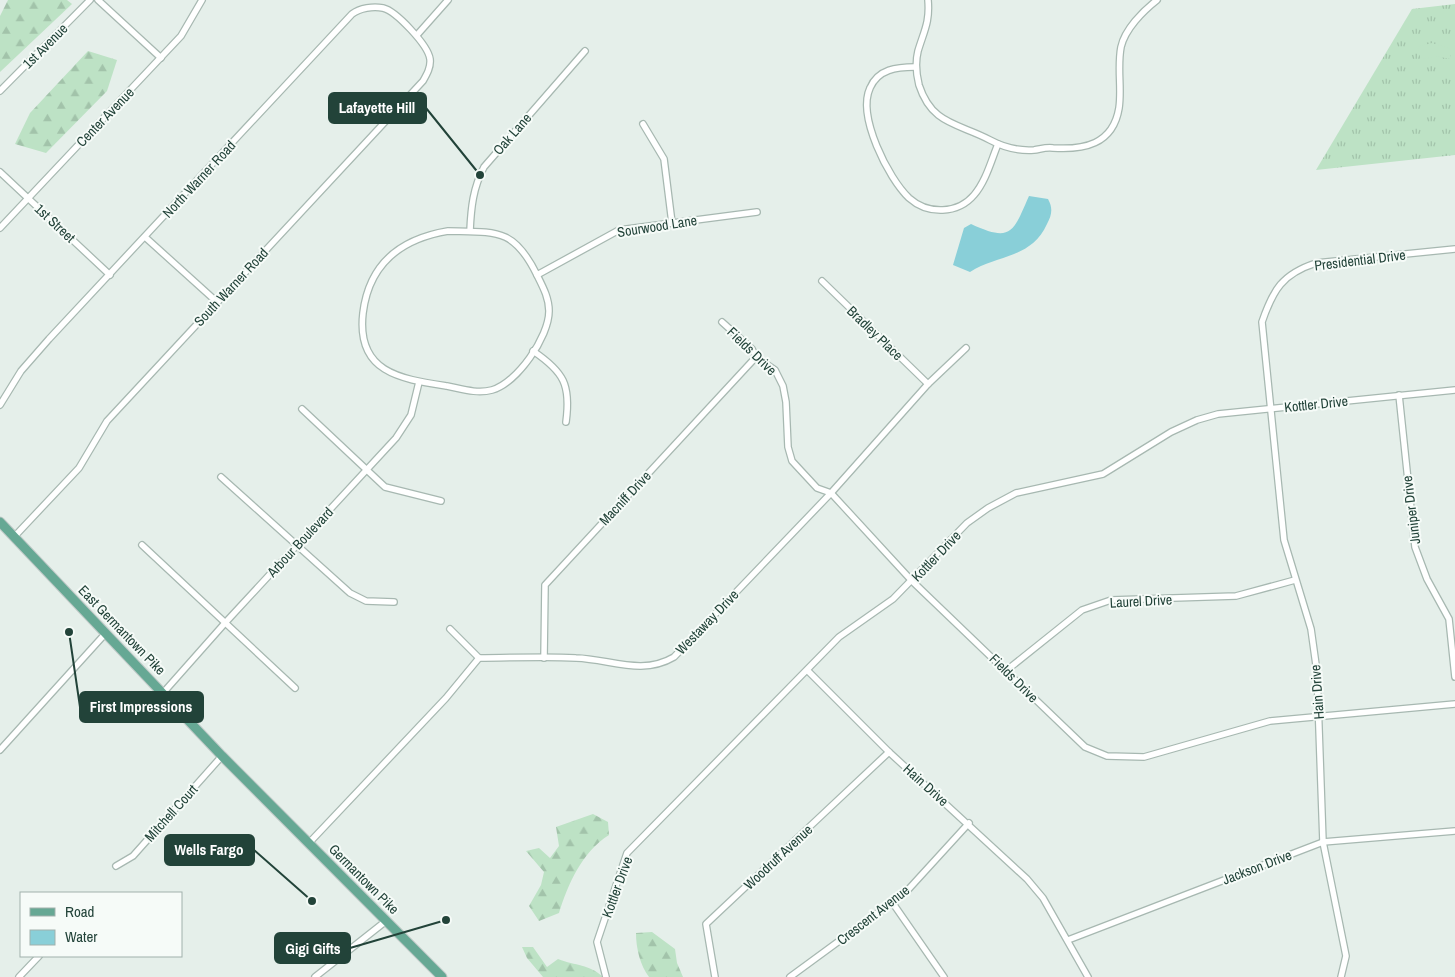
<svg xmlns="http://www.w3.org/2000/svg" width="1455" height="977" font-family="'Archivo Narrow',sans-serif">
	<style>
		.grass { fill: url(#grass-tufts) }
		.forest { fill: url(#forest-firs) }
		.garden { fill: #bde2c5 }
		.water { fill: #89cfd8 }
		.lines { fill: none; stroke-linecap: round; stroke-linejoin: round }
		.minor-casing { stroke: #a7b8b1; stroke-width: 8 }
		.primary-casing { stroke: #c1cac8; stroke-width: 11 }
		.minor { stroke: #fff; stroke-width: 5.5 }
		.primary { stroke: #66a894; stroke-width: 9 }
		.labels { text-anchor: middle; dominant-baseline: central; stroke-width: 4; stroke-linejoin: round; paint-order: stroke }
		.street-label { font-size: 14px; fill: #224339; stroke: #f6fbf8 }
		.leader { fill: none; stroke: #224339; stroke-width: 2 }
		.callout-dot { fill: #224339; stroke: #f6fbf8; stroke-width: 2 }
		.callout { fill: #224339; stroke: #224339; stroke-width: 2 }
		.callout-label { font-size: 15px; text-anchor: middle; font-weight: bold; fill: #fff }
	</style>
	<defs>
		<pattern id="grass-tufts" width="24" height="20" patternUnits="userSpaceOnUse" patternTransform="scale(1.25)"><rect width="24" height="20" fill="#bde2c5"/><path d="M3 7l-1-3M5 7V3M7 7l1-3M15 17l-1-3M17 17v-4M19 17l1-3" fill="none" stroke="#a2c3aa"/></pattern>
		<pattern id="forest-firs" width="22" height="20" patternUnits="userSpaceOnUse" patternTransform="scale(1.25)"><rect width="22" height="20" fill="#bde2c5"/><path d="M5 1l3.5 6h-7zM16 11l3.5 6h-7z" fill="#a2c3aa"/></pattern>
	</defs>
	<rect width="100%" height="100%" fill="#e5efea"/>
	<polygon class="grass" points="1455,4 1455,155 1316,170 1412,9"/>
	<g class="forest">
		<polygon points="8,0 67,0 72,4 0,72 0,16"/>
		<polygon points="88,51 117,60 107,91 46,153 15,144 30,113"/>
		<path d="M 593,814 L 608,822 L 609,835 C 582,852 568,884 559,913 L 539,921 L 529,906 L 541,885 L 544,872 L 526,851 L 539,848 L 550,858 L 559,846 L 556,827 Z"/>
		<path d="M 652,932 L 675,949 L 677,963 L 683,977 L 649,977 C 640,965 636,948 636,933 Z"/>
		<path d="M 522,947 L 533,947 L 547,967 L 558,959 C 576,966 589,964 603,977 L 543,977 L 527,958 Z"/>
	</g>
	<polygon class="garden" points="1432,43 1451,49 1450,59 1435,56 1425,59 1420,57 1418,49 1420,46"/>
	<path class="water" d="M 1029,196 L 1048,199 C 1053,208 1052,215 1047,224 C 1031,259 998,254 970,272 L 953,265 L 964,228 L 971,224 C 1012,243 1013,232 1029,196 Z"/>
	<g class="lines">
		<defs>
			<g id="minor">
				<polyline points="98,0 161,58"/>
				<path d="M 928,0 C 930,22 924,31 918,51 C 915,63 916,73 919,85 C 932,125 958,123 990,140 C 1003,147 1019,151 1034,150 C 1041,149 1046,147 1053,148 C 1083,150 1113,145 1119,108 C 1122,88 1117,68 1121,47 C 1125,29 1143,11 1157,0"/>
				<polyline points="417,35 448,0"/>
				<path d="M 915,67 C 897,67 878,69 870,88 C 857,116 888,178 909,198 C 928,215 958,214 974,195 C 986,181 991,161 998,144"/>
				<polyline points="0,91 90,0"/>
				<polyline points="643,124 664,159 672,223"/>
				<polyline points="0,172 110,275"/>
				<polyline points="0,228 181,36 202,0"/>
				<path d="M 448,231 C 497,232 514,228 537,275 C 543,287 549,298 549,311 C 549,337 517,383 492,390 C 477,394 462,389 447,386 C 401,379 356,373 363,313 C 369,264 400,239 448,231 Z"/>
				<path d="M 470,231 C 471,208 473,188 484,167 L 585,51"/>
				<polyline points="145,237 217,302"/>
				<polyline points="537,275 619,230 757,212"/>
				<polyline points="822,281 928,384"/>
				<polyline points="722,322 752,349 756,357 775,370 783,386 786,402 788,447 792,461 817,488 831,493 912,581 1085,747 1107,756 1144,757 1270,721 1455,704"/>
				<path d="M 533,351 C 564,372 571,385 566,422"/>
				<polyline points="1399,395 1415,547 1427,579 1449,619 1455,677"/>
				<path d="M 0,405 L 21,371 L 49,339 L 352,14 C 360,8 373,6 383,8 C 396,11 428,45 430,59 C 431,67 427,74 423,81 L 107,421 L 79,468 L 14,537"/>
				<polyline points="302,409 385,487 441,501"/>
				<polyline points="221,477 350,593 366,601 394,602"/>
				<polyline points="142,545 295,688"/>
				<polyline points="450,629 479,658"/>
				<polyline points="544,658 545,585 756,357"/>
				<polyline points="1007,670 1082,610 1111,600 1236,596 1295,580"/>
				<polyline points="808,671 889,752 1027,879 1043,898 1088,977"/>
				<polyline points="163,693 225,623 396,438 411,415 419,382"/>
				<polyline points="0,750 105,634"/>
				<path d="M 309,843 L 446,698 L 479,658 C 511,658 544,656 576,658 C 610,659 642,676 674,657 L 831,493 L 928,384 L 966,348"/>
				<polyline points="116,866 133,856 222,756"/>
				<polyline points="892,902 944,977"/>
				<polyline points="1068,940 1323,842 1455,831"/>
				<polyline points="19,977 39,956"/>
				<polyline points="315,977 386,921"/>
				<polyline points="606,977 597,942 627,853 839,637 893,599 967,523 988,508 1016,493 1103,474 1171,432 1197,420 1218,414 1455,390"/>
				<polyline points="715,977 706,924 889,752"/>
				<polyline points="790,977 906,892 969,823"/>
				<path d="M 1341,977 L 1346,956 L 1323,842 L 1317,672 L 1311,629 L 1284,540 L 1262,322 C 1273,290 1282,274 1316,263 L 1455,249"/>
			</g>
			<polyline id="primary" points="0,522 222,756 442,977"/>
		</defs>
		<use href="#minor" class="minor-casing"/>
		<use href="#primary" class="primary-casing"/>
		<use href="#minor" class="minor"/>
		<use href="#primary" class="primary"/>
	</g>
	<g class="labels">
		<g class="street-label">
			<text transform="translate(45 46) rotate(-45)">1st Avenue</text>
			<text transform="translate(105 117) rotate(-46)">Center Avenue</text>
			<text transform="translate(512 134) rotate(-49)">Oak Lane</text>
			<text transform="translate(199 179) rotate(-47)">North Warner Road</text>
			<text transform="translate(55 223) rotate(43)">1st Street</text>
			<text transform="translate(657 226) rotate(-9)">Sourwood Lane</text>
			<text transform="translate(1360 260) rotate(-7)">Presidential Drive</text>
			<text transform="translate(231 287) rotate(-47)">South Warner Road</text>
			<text transform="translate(875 333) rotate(44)">Bradley Place</text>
			<text transform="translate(752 351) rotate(44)">Fields Drive</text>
			<text transform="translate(1316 404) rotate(-6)">Kottler Drive</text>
			<text transform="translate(625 498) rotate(-47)">Macniff Drive</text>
			<text transform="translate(1411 510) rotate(-97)">Juniper Drive</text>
			<text transform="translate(300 542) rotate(-47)">Arbour Boulevard</text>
			<text transform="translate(936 556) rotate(-46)">Kottler Drive</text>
			<text transform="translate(1141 601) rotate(-3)">Laurel Drive</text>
			<text transform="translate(707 622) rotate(-46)">Westaway Drive</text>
			<text transform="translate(122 630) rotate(46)">East Germantown Pike</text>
			<text transform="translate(1014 678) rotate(45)">Fields Drive</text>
			<text transform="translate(1317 692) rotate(-94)">Hain Drive</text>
			<text transform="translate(926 785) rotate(42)">Hain Drive</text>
			<text transform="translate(171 813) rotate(-48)">Mitchell Court</text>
			<text transform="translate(778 857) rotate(-43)">Woodruff Avenue</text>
			<text transform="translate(1257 867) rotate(-21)">Jackson Drive</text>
			<text transform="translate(364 879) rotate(45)">Germantown Pike</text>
			<text transform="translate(617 887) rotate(-70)">Kottler Drive</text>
			<text transform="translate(873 915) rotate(-38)">Crescent Avenue</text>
		</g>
	</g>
	<path class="leader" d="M480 175L426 108M69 632L80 707M312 901L254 850M446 920L350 948"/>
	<g class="callout-dot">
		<circle cx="480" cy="175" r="5"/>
		<circle cx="69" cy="632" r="5"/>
		<circle cx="312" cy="901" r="5"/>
		<circle cx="446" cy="920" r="5"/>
	</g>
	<g class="callout">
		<rect x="329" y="93" width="97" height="30" rx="5"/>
		<rect x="80" y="692" width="123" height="30" rx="5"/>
		<rect x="165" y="835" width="89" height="30" rx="5"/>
		<rect x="275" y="933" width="75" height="30" rx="5"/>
	</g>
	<g class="callout-label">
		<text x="377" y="113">Lafayette Hill</text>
		<text x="141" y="712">First Impressions</text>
		<text x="209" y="855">Wells Fargo</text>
		<text x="313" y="954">Gigi Gifts</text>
	</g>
	<rect x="20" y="892" width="162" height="65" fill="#f6fbf8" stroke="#a1b1ac"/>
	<rect x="30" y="908" width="25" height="8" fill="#66a894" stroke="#a1b1ac"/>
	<text x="65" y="917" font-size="15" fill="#224339">Road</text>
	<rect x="30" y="930" width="25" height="15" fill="#89cfd8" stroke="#a1b1ac"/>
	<text x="65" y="942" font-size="15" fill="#224339">Water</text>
</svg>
